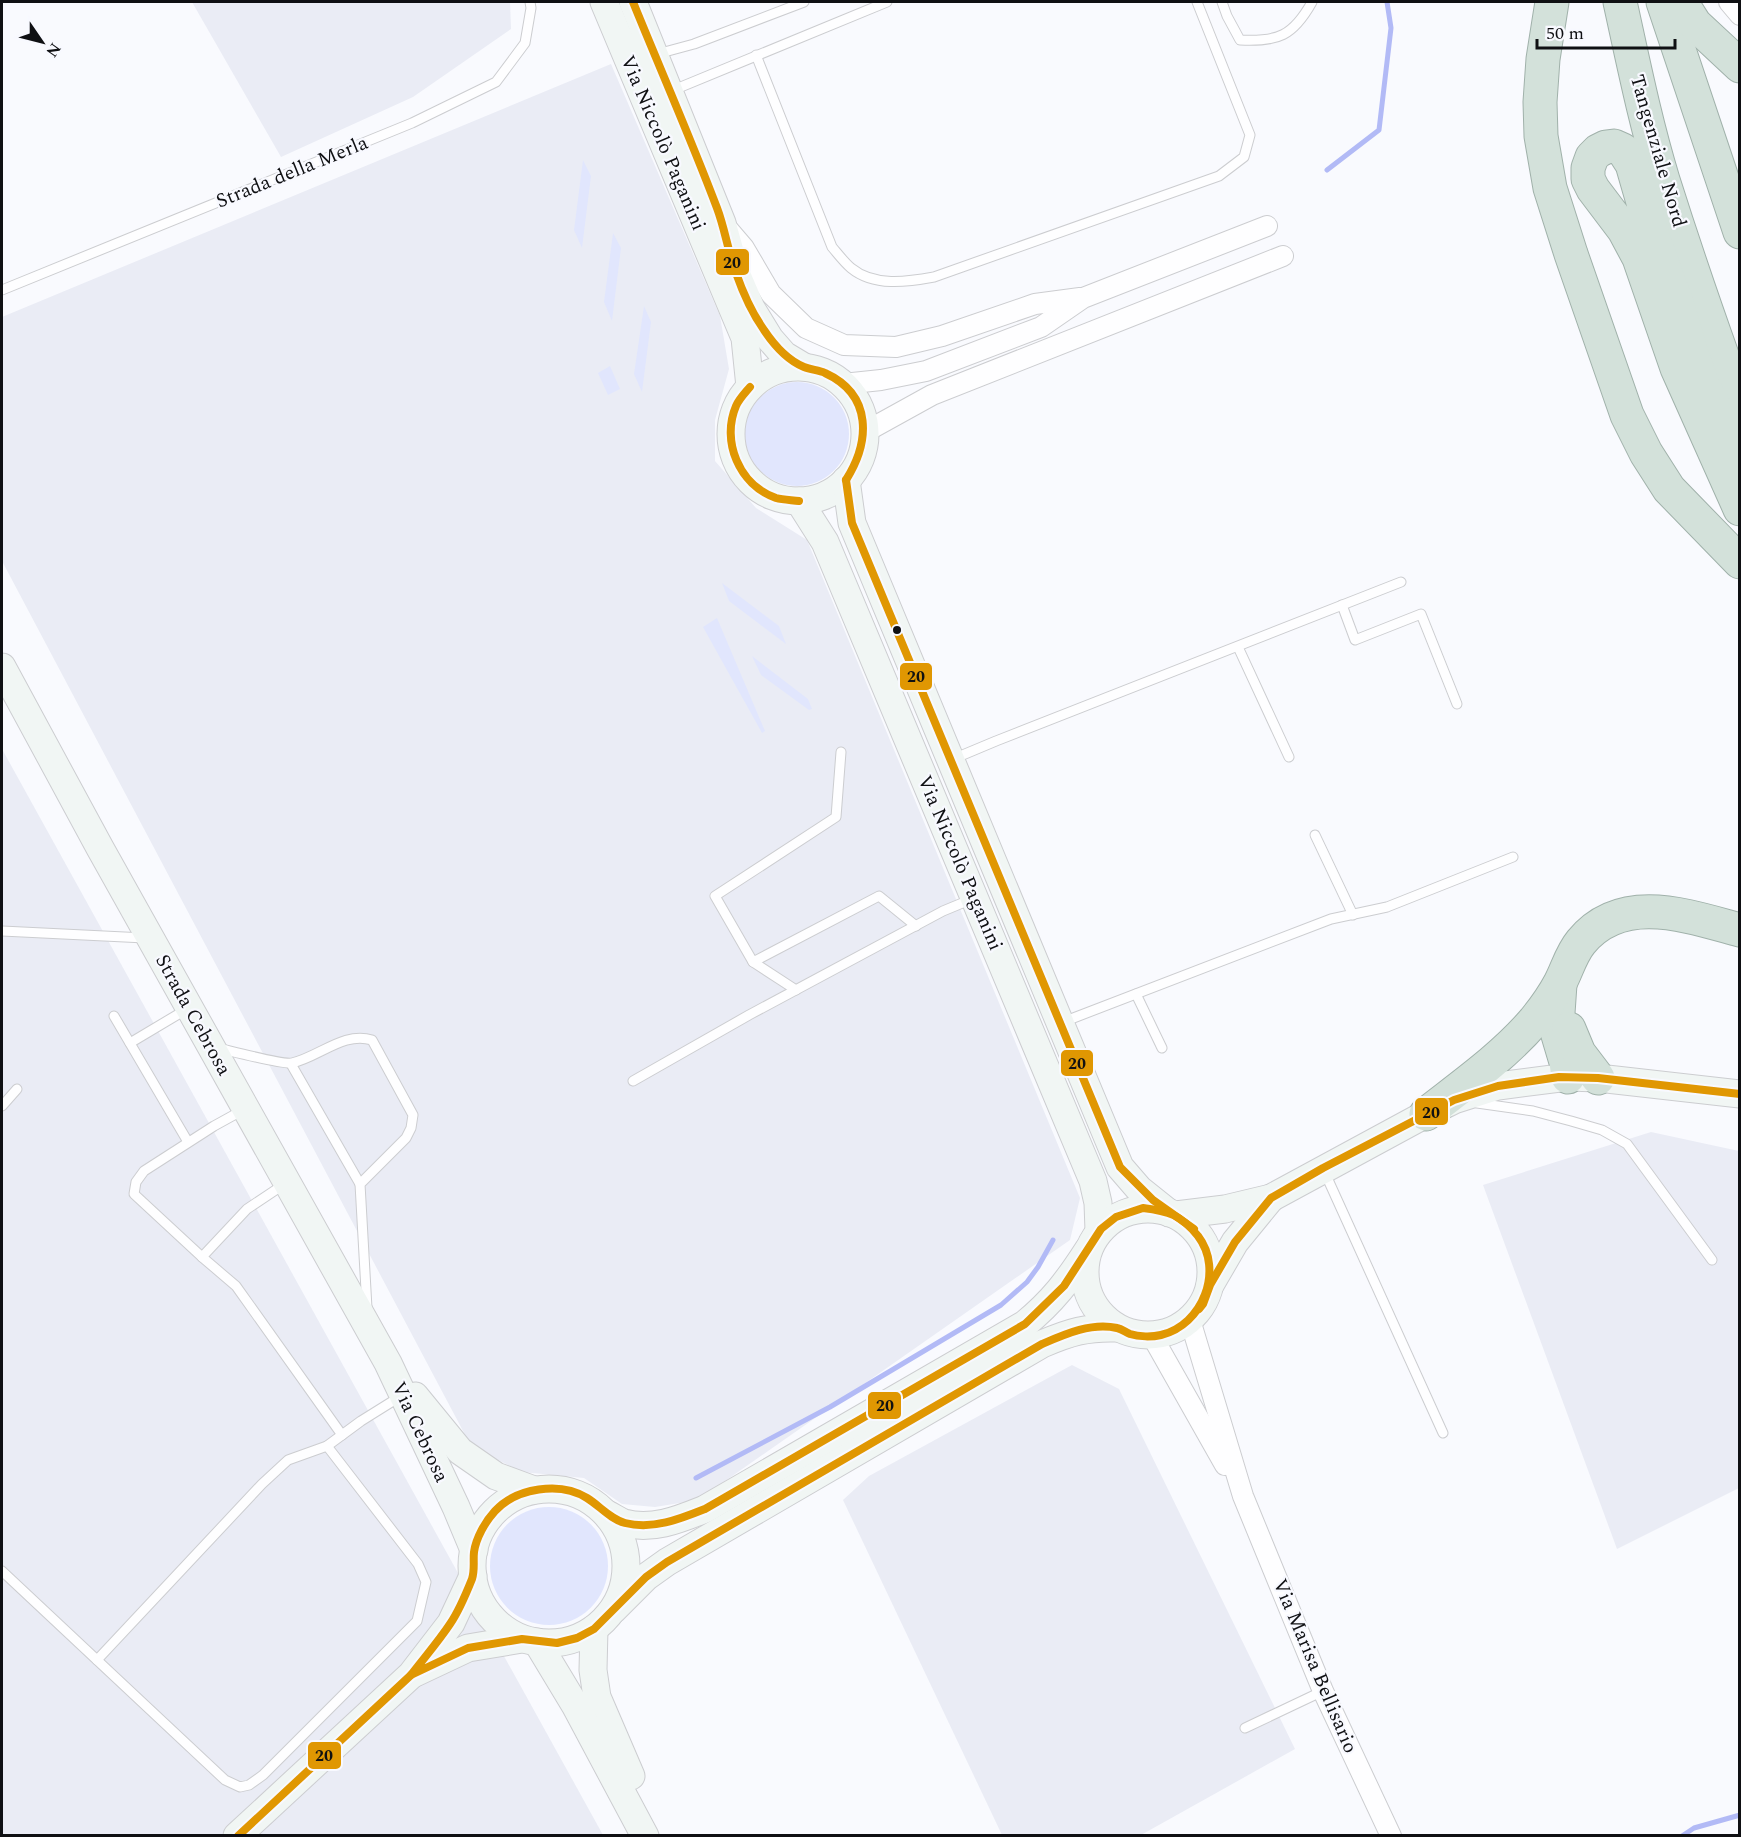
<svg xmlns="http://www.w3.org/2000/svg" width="1741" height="1837" font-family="Spectral,serif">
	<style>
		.built { fill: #eaecf5 }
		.green { fill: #e1e6fd }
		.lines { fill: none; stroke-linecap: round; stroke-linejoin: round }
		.stream { stroke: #b2baf6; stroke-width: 5 }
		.lane-casing { stroke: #cccdd0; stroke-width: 11 }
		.street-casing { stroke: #cccdd0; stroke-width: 22 }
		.secondary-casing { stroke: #cccdd0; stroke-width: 29 }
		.highway-casing { stroke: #a0b1aa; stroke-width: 35 }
		.lane { stroke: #fefeff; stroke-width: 9 }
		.street { stroke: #fefeff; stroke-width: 20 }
		.secondary { stroke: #f1f6f4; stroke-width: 27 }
		.highway { stroke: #d3e1da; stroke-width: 33 }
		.bus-1-casing { stroke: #f8f9ff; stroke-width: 12 }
		.bus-1 { stroke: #e09702; stroke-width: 8 }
		.bus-dot { fill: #0f1013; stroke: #f8f9ff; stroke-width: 2 }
		.labels { text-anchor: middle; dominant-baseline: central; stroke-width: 4.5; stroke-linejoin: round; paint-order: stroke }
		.street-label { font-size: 20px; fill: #0f1013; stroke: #f8f9ff }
		.line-badge { stroke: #f8f9ff; stroke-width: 2 }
		.pale-badge-label { font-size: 16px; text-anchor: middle; font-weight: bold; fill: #111 }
	</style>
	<rect width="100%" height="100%" fill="#f9fafe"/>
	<g class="built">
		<polygon points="192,2 510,2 511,29 413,97 281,157"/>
		<polygon points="611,64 720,316 729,369 715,420 715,461 756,508 807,540 1080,1198 1070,1240 698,1500 655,1507 622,1504 584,1478 522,1472 471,1446 2,561 2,317"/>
		<polygon points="2,749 603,1835 2,1835"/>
		<polygon points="1651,1132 1739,1151 1739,1488 1617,1549 1483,1185"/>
		<polygon points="1072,1365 1119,1389 1295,1749 1141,1835 1002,1835 843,1500 869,1476"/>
	</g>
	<g class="green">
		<polygon points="583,160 591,176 582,248 574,230"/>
		<polygon points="613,233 621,248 612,321 604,302"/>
		<polygon points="644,306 651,322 642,392 634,374"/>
		<polygon points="610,366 620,389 608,395 598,373"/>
		<circle cx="797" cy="434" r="52"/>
		<polygon points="722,583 779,626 786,644 729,601"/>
		<polygon points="717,618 765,731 762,733 703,627"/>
		<polygon points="752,656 808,699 812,709 809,710 761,675"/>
		<circle cx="549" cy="1566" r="59"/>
	</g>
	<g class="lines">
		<g class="stream">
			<polyline points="1327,170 1379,130 1391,28 1387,2"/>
			<polyline points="696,1478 830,1407 1001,1305 1027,1282 1038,1267 1053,1240"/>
			<polyline points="1682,1836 1694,1828 1740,1815"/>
		</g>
		<defs>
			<g id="lane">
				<path d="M 1222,2 L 1227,16 L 1240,40 C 1278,42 1293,36 1312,2"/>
				<polyline points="657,54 694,44 804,2"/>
				<path d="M 756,55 L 832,247 C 838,254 844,262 851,268 C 874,287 907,282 934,277 L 1219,176 L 1244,157 L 1250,135 L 1197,2"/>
				<polyline points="671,91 887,2"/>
				<polyline points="2,290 412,123 496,82 525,43 531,8 530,2"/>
				<polyline points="1342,605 1355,640 1421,614 1457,704"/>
				<polyline points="1238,647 1289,757"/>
				<polyline points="841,752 836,817 715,896 753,962 879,896 916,926"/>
				<polyline points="953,759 996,741 1401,582"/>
				<polyline points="1315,835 1353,915"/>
				<polyline points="2,931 145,938"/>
				<polyline points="753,962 796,990"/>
				<polyline points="1136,994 1162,1048"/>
				<polyline points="114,1016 188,1142"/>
				<polyline points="1063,1022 1331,919 1387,907 1513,857"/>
				<polyline points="130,1043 187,1009"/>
				<path d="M 218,1048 C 231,1051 283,1065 292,1063 C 319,1057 344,1031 372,1040 L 413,1115 L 411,1128 L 406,1138 L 360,1184 L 367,1308"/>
				<polyline points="291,1064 360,1184"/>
				<polyline points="633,1081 749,1015 943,911 972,899"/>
				<polyline points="1477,1103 1533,1111 1571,1121 1602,1130 1627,1144 1712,1260"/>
				<polyline points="2,1106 17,1089"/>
				<polyline points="1325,1173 1443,1433"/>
				<polyline points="286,1183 247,1209 202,1257 236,1286 342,1435"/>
				<polyline points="202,1257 134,1194 136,1182 144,1171 214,1126 243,1110"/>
				<polyline points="2,1571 225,1780 240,1787 249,1785 263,1775 417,1621 426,1582 418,1564 327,1446 361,1421 401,1396"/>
				<polyline points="97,1660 262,1484 288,1460 327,1446"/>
				<polyline points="1245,1728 1323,1691"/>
			</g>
			<g id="street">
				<polyline points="1729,2 1740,15"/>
				<polyline points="726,227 744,248 771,294 806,328 844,345 896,347 942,336 1035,304 1080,298"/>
				<polyline points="843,384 881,380 926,371 1041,327 1083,298 1267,226"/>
				<polyline points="865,432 932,395 1283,256"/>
				<polyline points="1190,1320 1243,1496 1323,1691 1391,1836"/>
				<polyline points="1152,1336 1225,1465"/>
			</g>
			<g id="secondary">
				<polyline points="604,2 745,338 750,387"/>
				<polyline points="633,2 722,223 736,273 751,308 770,339 784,355 804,367"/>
				<circle cx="798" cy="434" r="67"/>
				<polyline points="846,480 852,523 1120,1167 1139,1189 1169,1213"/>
				<polyline points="799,501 825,542 1093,1181 1098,1203 1099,1231"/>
				<polyline points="2,667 100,848 388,1363 456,1507 474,1550"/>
				<circle cx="1148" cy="1272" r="63"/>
				<polyline points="1176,1215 1225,1209 1271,1198 1426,1114 1454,1100 1498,1086 1568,1077 1598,1078 1740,1094"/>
				<polyline points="1210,1285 1235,1242 1271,1198"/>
				<polyline points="415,1396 460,1451 496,1476 534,1490"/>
				<circle cx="549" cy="1566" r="77"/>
				<path d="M 607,1514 C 613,1517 619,1521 624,1523 C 652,1531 680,1519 705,1509 L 1025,1324 C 1053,1301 1068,1281 1088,1250"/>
				<path d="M 613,1610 L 646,1577 L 667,1562 L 1042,1344 C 1070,1332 1087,1327 1117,1328"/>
				<polyline points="594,1629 593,1670 597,1697 631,1776"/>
				<polyline points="537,1642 575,1705 645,1836"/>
				<polyline points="415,1673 468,1648 522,1639"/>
				<polyline points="237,1836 411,1675 451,1623 473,1576"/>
			</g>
			<g id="highway">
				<polyline points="1552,2 1543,59 1540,102 1541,136 1550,188 1571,254 1627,415 1646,453 1669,489 1740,562"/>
				<path d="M 1620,2 C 1633,61 1645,121 1663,180 C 1687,256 1713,331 1740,405"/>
				<polyline points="1663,2 1740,232"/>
				<polyline points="1681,2 1695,24 1740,66"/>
				<polyline points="1740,453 1704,387 1693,357 1678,306 1653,237 1632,164 1623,150 1614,146 1606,147 1598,151 1592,157 1588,168 1588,179 1593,189 1624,230 1639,258 1677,368 1740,509"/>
				<polyline points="1560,984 1558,1013 1555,1025 1566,1062 1568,1077"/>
				<polyline points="1569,1029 1579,1053 1598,1078"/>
				<path d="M 1426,1114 C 1463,1085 1503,1057 1534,1021 C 1543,1010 1553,996 1560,983 C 1567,970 1571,954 1581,942 C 1622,892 1688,916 1740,930"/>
			</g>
		</defs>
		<use href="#lane" class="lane-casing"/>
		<use href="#street" class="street-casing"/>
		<use href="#secondary" class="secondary-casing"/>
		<use href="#highway" class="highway-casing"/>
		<use href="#lane" class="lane"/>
		<use href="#street" class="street"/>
		<use href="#secondary" class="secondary"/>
		<use href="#highway" class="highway"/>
		<defs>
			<g id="bus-1">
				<path d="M 633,2 C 661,71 691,139 717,208 C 725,229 728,252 736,273 C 743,293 752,313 764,330 C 774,345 787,360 804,367 C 811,370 819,370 825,373 C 873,395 870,442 846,480"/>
				<path d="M 750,387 C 745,393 739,399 736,406 C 721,441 739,485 776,498 C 783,500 792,500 799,501"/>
				<polyline points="846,480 852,523 1120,1167 1153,1200 1194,1229"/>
				<path d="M 1143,1208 C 1169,1211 1181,1215 1198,1236 C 1224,1270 1203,1325 1161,1335 C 1152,1337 1139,1337 1130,1334 C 1125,1332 1122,1329 1117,1328 C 1092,1322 1065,1334 1042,1344 L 667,1562 L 646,1577 L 594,1629 L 577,1638 L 557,1643 L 522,1639 L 468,1648 L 411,1675 C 424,1658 438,1642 450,1624 C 459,1611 466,1594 472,1579 C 475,1570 473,1561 474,1552 C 476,1538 485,1522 495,1511 C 516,1488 560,1481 587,1498 C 600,1506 610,1519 625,1523 C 653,1530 680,1519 705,1509 L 1025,1324 L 1064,1286 L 1101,1229 L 1116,1217 Z"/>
				<polyline points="1199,1309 1203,1304 1210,1285 1235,1242 1271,1198 1323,1168 1454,1100 1498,1086 1559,1077 1598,1078 1740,1094"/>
				<polyline points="238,1836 411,1675"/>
			</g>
		</defs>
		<use href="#bus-1" class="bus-1-casing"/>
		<use href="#bus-1" class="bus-1"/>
	</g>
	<circle class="bus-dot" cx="897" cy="630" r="5"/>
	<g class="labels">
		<g class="street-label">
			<text transform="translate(663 143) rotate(67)">Via Niccolò Paganini</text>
			<text transform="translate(1658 151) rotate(74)">Tangenziale Nord</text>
			<text transform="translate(292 172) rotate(-22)">Strada della Merla</text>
			<text transform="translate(960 863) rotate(67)">Via Niccolò Paganini</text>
			<text transform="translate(193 1015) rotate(61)">Strada Cebrosa</text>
			<text transform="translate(420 1432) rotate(65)">Via Cebrosa</text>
			<text transform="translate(1315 1666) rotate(67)">Via Marisa Bellisario</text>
		</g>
	</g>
	<g class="line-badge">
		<rect x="715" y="248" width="35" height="28" rx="6" fill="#e09702"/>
		<rect x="899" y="662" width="34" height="29" rx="6" fill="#e09702"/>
		<rect x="1060" y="1049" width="34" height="28" rx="6" fill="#e09702"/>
		<rect x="1414" y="1097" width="35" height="29" rx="6" fill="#e09702"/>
		<rect x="867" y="1391" width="35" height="29" rx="6" fill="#e09702"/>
		<rect x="307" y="1741" width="35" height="29" rx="6" fill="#e09702"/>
	</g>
	<g class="pale-badge-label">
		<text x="732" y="268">20</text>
		<text x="916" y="682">20</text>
		<text x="1077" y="1069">20</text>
		<text x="1431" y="1118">20</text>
		<text x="885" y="1411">20</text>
		<text x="324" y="1761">20</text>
	</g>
	<rect width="1741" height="1837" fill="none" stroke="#0f1013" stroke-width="6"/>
	<g transform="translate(42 42) rotate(125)" stroke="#f8f9ff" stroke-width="4.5" paint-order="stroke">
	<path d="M0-4.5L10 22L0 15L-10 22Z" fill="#0f1013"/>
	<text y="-9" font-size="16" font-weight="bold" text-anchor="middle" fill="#0f1013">N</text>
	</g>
	<path d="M1537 39v9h138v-9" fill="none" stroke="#0f1013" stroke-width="3"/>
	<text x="1546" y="39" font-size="18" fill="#0f1013" stroke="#f8f9ff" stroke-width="4.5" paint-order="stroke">50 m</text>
</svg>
